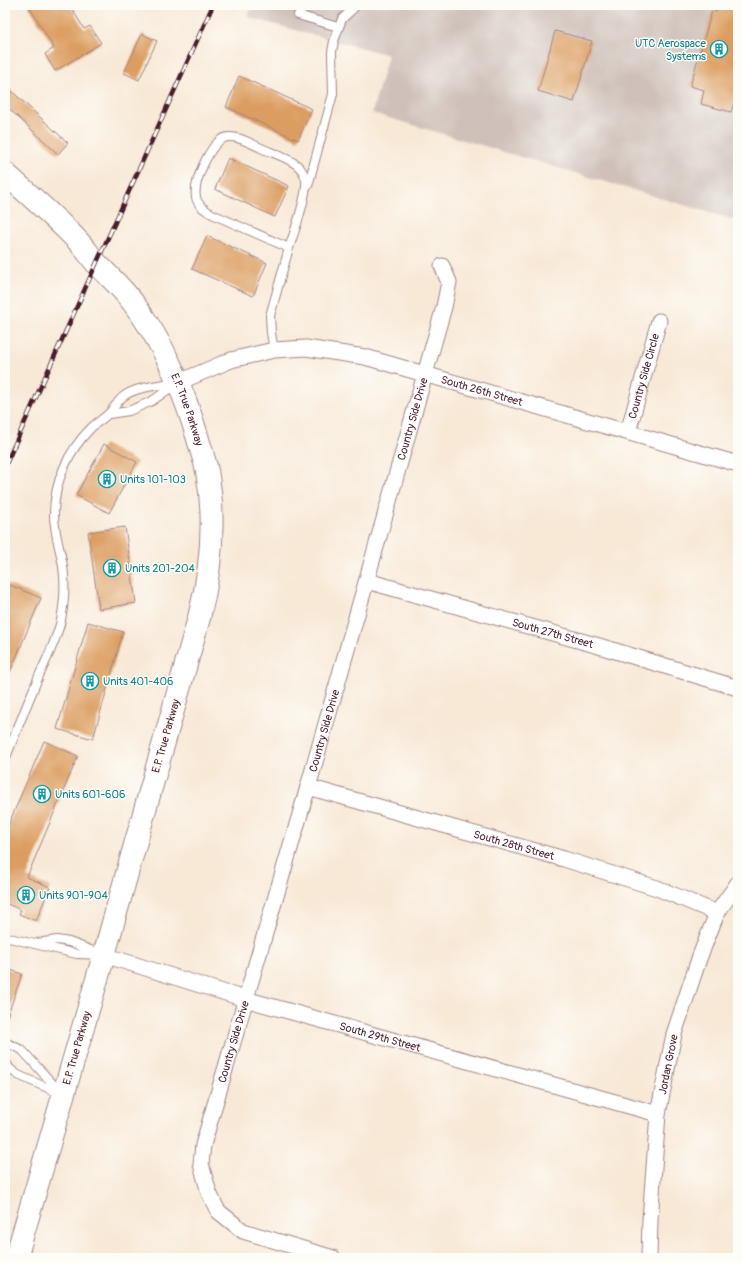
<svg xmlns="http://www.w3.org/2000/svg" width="743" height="1263" font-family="Pangolin,sans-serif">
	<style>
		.industrial { fill: #cfc1ba }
		.building { fill: #dc9d60 }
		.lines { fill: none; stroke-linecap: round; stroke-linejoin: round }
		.service-casing { stroke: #a18481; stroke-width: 10 }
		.minor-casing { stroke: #a18481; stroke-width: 17 }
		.secondary-casing { stroke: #a18481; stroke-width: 24 }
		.service { stroke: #fff; stroke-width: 8 }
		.minor { stroke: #fff; stroke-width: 15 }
		.secondary { stroke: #fff; stroke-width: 22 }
		.rail-casing { stroke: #4a1f2b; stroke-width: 4.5 }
		.rail { stroke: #fdfcf7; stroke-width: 3; stroke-dasharray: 9; stroke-linecap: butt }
		.labels { text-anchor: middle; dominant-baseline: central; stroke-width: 3; stroke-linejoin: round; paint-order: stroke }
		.culture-label { font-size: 11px; fill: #0d838f; stroke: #fdfcf7; text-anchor: start }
		.street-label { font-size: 11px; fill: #4a1f2b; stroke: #fdfcf7 }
	</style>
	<rect width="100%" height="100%" fill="#fdfcf7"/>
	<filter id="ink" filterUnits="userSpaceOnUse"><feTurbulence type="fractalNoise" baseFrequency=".025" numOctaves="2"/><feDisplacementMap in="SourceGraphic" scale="8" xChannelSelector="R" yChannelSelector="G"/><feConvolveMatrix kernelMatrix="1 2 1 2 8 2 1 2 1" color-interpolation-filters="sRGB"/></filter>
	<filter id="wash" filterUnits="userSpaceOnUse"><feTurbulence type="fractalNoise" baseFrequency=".012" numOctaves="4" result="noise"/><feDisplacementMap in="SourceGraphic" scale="16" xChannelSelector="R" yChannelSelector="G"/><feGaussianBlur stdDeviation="0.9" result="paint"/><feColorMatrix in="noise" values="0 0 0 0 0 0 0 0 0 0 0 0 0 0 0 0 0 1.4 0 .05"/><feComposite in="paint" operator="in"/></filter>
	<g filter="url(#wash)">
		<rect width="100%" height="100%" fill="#f8e9d7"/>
		<polygon class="industrial" points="253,5 738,5 738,221 372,113 388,55 247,17"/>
		<g id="blocks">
			<g class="building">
				<polygon points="28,5 70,5 84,29 90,26 101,43 55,71 45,54 54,48"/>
				<polygon points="718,5 738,5 738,100 735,99 731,112 701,104 704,90 690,86 712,11 716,12"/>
				<polygon points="555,31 592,41 574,102 538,91"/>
				<polygon points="142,34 157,41 139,80 124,73"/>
				<polygon points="239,76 312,109 298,140 226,107"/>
				<polygon points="5,85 68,143 58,154 5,105"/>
				<polygon points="228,158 289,186 275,217 215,189"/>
				<polygon points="207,236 267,263 253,296 192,269"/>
				<polygon points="104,444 137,462 109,513 76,495"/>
				<polygon points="125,527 136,603 99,609 88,532"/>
				<polygon points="5,583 41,598 5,684"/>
				<polygon points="88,622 123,632 93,739 57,729"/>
				<polygon points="44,741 78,756 27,877 50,887 36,921 19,914 21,910 5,903 5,833"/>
				<polygon points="5,968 22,974 7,1017 5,1017"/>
			</g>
		</g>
	</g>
	<g filter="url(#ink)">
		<use href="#blocks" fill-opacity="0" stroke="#a18481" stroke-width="1"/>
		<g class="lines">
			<defs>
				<g id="service">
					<polyline points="298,15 338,27"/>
					<polyline points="308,186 333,94 332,52 334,41 342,19 357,5"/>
					<path d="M 274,350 L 271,333 L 270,316 L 289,248 L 212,214 C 205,210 197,205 196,197 C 193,182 210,144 224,138 C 235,134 250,143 261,148 C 272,153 287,157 297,165 C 301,168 305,175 306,180 C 308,194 294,233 289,248"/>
					<polyline points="109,414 129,411 152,401 176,384"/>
					<path d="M 5,760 C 16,732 27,704 39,676 C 47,658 57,639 61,620 C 65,599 66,577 61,556 C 58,542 54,529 54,515 C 54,482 68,451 91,428 C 96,423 103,419 108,414 C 114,409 117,401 124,396 C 136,387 161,385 176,382"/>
					<polyline points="5,937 64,951 77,954 103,955"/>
					<polyline points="37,943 57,940 69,942 96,952"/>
					<polyline points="5,1042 22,1050 61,1093"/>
					<polyline points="5,1061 10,1069 18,1075 59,1093"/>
				</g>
				<g id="minor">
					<path id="s1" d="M 179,382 L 231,360 L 274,350 L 306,348 L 365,357 L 738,464"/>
					<path id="s2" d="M 628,432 L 659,321"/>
					<path id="s3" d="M 367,581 L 599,646 L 738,688"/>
					<path id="s4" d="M 308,787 L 564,859 L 657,888 L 717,913"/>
					<path id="s5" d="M 104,955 L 245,999 L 658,1114"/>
					<path id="s6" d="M 333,1258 L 243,1231 L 218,1211 L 209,1193 L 201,1164 L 203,1145 L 308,787 L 444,307 L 449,282 L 442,266"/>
					<path id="s7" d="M 649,1258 L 650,1220 L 658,1114 L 674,1034 L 700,956 L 717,913 L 738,883"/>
				</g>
				<g id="secondary">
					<path id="s8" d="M 5,173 C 29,195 55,217 78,241 C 85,248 90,256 97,264 C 110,277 123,289 134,304 C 165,345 184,391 198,439 C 201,450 205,461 207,471 C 216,520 211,571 199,618 L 104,955 L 16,1258"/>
				</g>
			</defs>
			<use href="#service" class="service-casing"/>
			<use href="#minor" class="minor-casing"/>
			<use href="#secondary" class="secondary-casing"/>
			<use href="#service" class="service"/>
			<use href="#minor" class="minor"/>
			<use href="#secondary" class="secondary"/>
			<defs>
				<polyline id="rail" points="5,466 213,5"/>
			</defs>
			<use href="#rail" class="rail-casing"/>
			<use href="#rail" class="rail"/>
		</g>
	</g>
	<defs>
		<symbol id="building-ring" viewBox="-11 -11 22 22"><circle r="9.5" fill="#fdfcf7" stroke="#0f9aa8" stroke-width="1.5"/><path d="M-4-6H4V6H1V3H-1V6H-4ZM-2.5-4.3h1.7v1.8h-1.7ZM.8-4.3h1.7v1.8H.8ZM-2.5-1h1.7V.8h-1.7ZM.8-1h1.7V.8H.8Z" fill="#0f9aa8"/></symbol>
	</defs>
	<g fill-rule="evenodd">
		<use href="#building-ring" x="709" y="39" width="20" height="20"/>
		<use href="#building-ring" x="97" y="469" width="20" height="20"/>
		<use href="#building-ring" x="102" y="558" width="20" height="20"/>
		<use href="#building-ring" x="80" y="671" width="20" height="20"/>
		<use href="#building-ring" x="32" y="784" width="20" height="20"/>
		<use href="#building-ring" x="16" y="885" width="20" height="20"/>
	</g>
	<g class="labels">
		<g class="culture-label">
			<text x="706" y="43" text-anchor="end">UTC Aerospace<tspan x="706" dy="13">Systems</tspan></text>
			<text x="120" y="479">Units 101-103</text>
			<text x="125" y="568">Units 201-204</text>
			<text x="103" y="681">Units 401-406</text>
			<text x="55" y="794">Units 601-606</text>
			<text x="39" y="895">Units 901-904</text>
		</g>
		<g class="street-label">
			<text stroke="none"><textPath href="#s2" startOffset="58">Country Side Circle</textPath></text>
			<text stroke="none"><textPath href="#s1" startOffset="314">South 26th Street</textPath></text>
			<text stroke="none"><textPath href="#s8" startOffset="303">E.P. True Parkway</textPath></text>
			<text stroke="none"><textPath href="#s6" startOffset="951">Country Side Drive</textPath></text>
			<text stroke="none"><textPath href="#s3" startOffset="193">South 27th Street</textPath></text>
			<text stroke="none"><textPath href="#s6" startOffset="627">Country Side Drive</textPath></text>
			<text transform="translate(166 736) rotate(-74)">E.P. True Parkway</text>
			<text stroke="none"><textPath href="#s4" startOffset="214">South 28th Street</textPath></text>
			<text stroke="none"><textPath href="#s5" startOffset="288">South 29th Street</textPath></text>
			<text stroke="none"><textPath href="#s6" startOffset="303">Country Side Drive</textPath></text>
			<text transform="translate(77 1048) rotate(-74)">E.P. True Parkway</text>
			<text stroke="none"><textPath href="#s7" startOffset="195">Jordan Grove</textPath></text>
		</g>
	</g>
	<rect width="743" height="1263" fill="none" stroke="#fdfcf7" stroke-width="20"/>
</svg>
